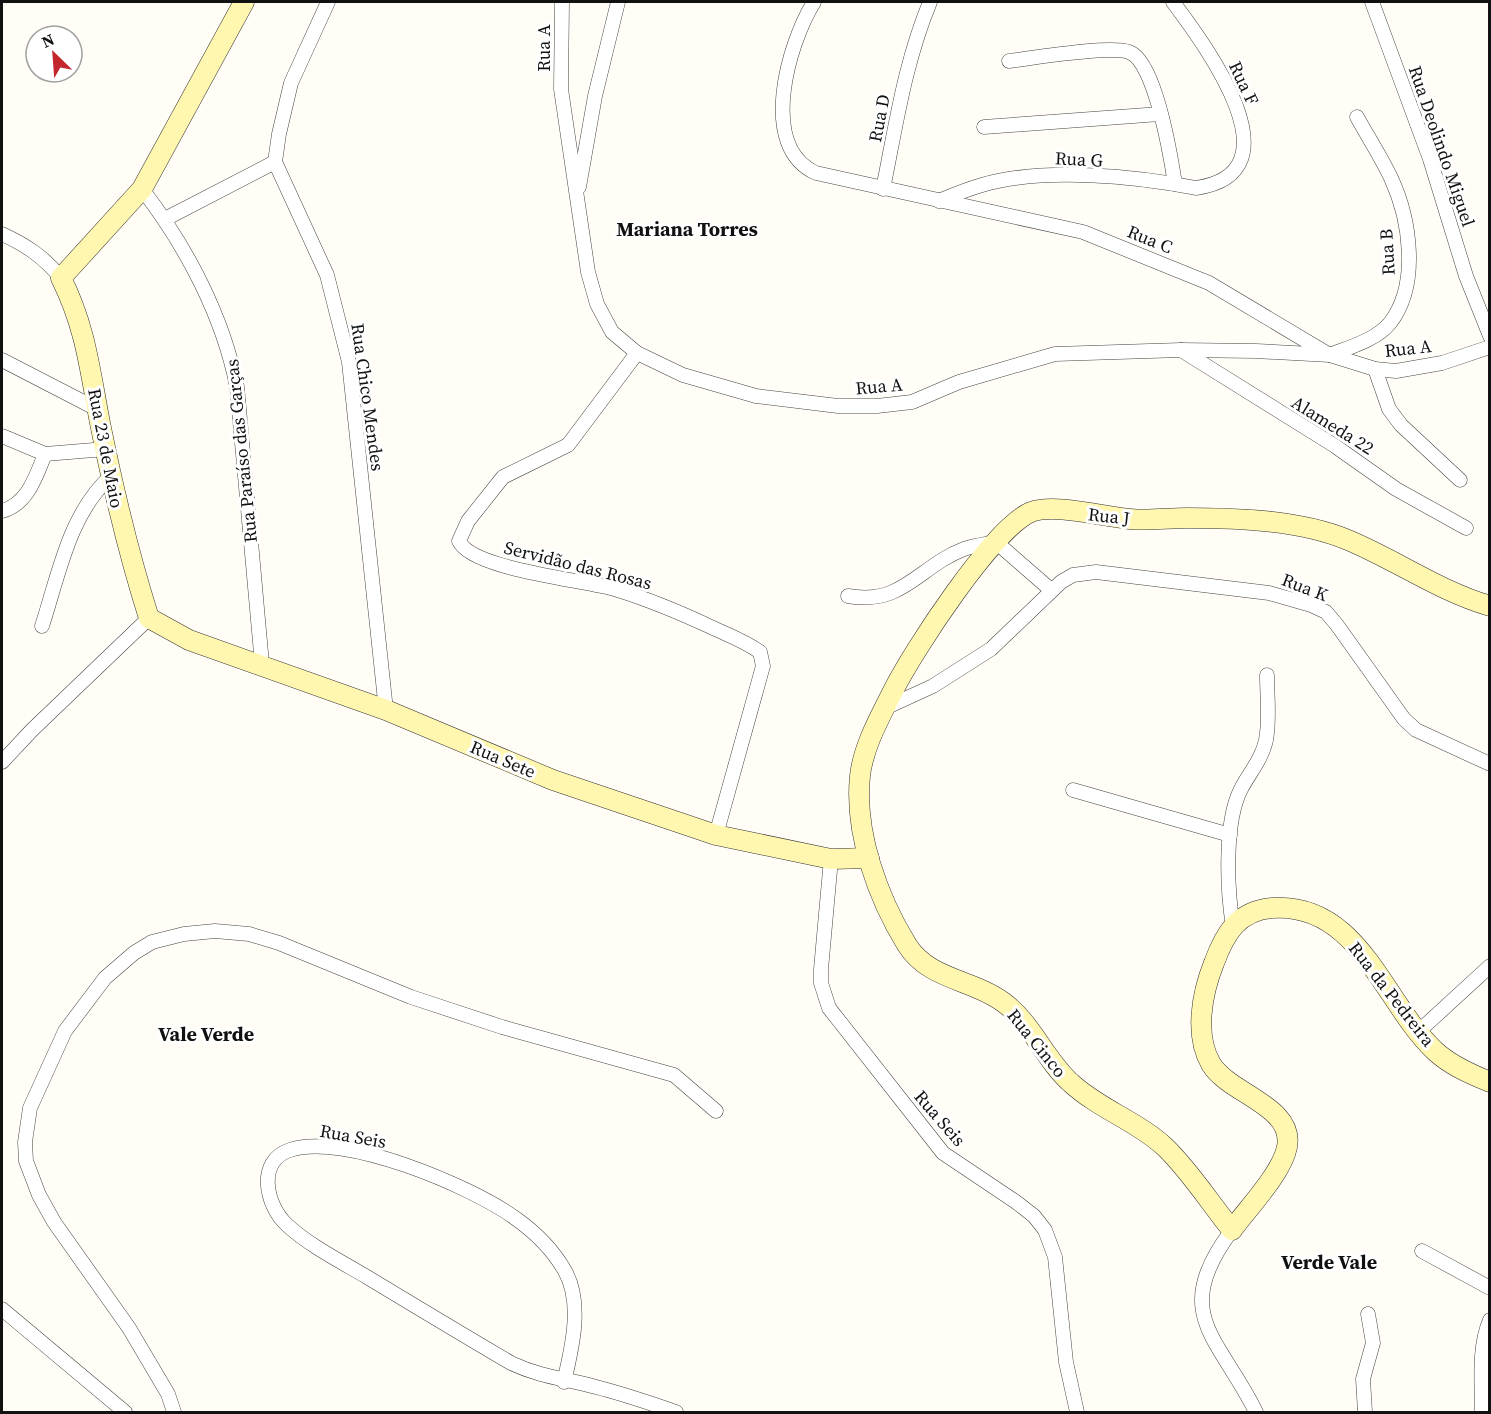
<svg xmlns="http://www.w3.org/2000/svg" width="1491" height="1414" font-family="'Source Serif 4',serif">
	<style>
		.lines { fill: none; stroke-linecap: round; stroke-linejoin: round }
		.street-casing { stroke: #444; stroke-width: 15 }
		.secondary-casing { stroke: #333; stroke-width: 21 }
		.street { stroke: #fff; stroke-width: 14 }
		.secondary { stroke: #fff6b0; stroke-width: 20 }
		.labels { text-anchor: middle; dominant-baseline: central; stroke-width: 6; stroke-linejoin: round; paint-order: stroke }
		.street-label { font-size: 18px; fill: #111; stroke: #fff }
		.neighbourhood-label { font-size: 20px; font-weight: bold; fill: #111; stroke: #fff }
	</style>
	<rect width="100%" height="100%" fill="#fffdf5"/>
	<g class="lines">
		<defs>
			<g id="street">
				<polyline points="328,2 291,83 279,134 275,162 327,275 349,362 386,710"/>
				<polyline points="562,2 561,89 588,272 597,304 612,332 637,353 683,375 756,396 838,406 877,406 912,402 959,382 1055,354 1181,350 1256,351 1330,355 1375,369 1396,371 1442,363 1490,347"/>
				<path d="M 814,2 C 788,44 758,147 816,173 L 1083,232 L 1209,283 L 1328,354"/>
				<polyline points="1372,2 1430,159 1466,276 1490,336"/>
				<path d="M 1009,61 C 1033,58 1110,45 1129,52 C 1155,60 1171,158 1175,184"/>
				<polyline points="984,127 1160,114"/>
				<polyline points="579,187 595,96 618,2"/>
				<path d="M 142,189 C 186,246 223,316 237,387 L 262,664"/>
				<path d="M 883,189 C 896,125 905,62 930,2"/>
				<path d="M 939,201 C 953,195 968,189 982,185 C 1043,167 1135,176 1196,188 C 1301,173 1205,45 1173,2"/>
				<polyline points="165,219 275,162"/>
				<path d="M 2,234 C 26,245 44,257 61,278"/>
				<polyline points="1181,350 1335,446 1396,489 1466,528"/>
				<path d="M 637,353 L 568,445 L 503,477 L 468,521 L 459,541 C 472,570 587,580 618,590 C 650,600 681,613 711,627 C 728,635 745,641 760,652 L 763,666 L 716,835"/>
				<path d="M 1330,355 C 1350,347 1376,340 1390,323 C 1420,284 1410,219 1391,178 C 1381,157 1368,137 1357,117"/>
				<polyline points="2,360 97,409"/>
				<polyline points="1375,369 1389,409 1401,425 1460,480"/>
				<polyline points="2,436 45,454 106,449"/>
				<path d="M 2,511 C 28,504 36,476 45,454"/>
				<path d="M 848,596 C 903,606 919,566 964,549 C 975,545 986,544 996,542 L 1051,590"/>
				<path d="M 42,626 C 59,574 69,514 111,476"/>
				<polyline points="885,708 933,686 991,649 1061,582 1073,575 1096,572 1269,593 1311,605 1326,612 1337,625 1404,719 1416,730 1490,764"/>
				<polyline points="2,762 32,730 149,618"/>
				<polyline points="1073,790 1230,835"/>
				<polyline points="831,859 821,969 821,983 829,1008 943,1153 1016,1202 1034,1216 1045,1230 1055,1257 1066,1362 1077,1412"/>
				<path d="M 1233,926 C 1227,890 1224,822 1241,789 C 1250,772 1262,759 1266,740 C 1270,719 1267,696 1267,675"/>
				<polyline points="1418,1032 1490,966"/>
				<path d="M 1232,1230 C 1169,1314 1219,1337 1256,1412"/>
				<polyline points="1422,1251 1490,1288"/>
				<polyline points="2,1309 125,1412"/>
				<path d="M 564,1382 C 572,1348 583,1303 565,1271 C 553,1250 535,1232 515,1218 C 471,1186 343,1132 290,1150 C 256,1161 266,1206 287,1225 C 310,1246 340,1261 367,1277 C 415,1306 463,1335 511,1363 C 543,1378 564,1378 596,1387 C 624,1394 650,1403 676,1412"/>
				<polyline points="174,1412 168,1394 129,1328 54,1222 39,1195 26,1161 25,1142 30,1108 65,1031 105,978 134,953 152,942 184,934 215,931 249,934 279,943 411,997 502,1027 674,1075 716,1111"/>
				<polyline points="1365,1412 1363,1379 1373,1343 1368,1314"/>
				<path d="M 1482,1412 C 1482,1383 1478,1348 1490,1320"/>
			</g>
			<g id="secondary">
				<path d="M 244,2 L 142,189 L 61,278 C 87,330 90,373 101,428 C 114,492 129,555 149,618 L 189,640 L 386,710 L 553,780 L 716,835 L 831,859 L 869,858"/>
				<path d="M 1490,606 C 1439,591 1396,560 1348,540 C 1300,520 1238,518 1187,518 C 1168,518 1148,521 1130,519 C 1104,517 1055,503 1031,512 C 993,528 913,651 893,691 C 880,717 863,747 860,776 C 854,833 878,898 907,945 C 929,980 972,979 1003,1002 C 1032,1023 1045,1060 1071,1083 C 1099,1109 1137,1121 1165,1147 C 1190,1171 1210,1203 1232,1230 C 1248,1208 1282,1173 1287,1147 C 1295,1106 1229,1094 1211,1064 C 1194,1035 1202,993 1214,963 C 1225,933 1238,911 1272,908 C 1359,902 1383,1002 1435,1051 C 1450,1065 1470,1074 1490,1082"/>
			</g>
		</defs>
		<use href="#street" class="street-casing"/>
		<use href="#secondary" class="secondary-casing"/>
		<use href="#street" class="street"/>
		<use href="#secondary" class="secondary"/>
	</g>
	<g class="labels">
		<g class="street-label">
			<text transform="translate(543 48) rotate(-90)">Rua A</text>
			<text transform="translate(1244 83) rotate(65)">Rua F</text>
			<text transform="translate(879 118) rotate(-79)">Rua D</text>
			<text transform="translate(1442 146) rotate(71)">Rua Deolindo Miguel</text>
			<text transform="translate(1079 159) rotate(3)">Rua G</text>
			<text transform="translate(1150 239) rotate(22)">Rua C</text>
			<text transform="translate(1387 252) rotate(-93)">Rua B</text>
			<text transform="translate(1408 348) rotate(-6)">Rua A</text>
			<text transform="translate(879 386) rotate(-5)">Rua A</text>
			<text transform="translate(368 397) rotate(82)">Rua Chico Mendes</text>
			<text transform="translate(1333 425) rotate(32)">Alameda 22</text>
			<text transform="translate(106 448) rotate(79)">Rua 23 de Maio</text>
			<text transform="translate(241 451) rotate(-96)">Rua Paraíso das Garças</text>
			<text transform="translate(1109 516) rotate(6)">Rua J</text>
			<text transform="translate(578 565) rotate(14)">Servidão das Rosas</text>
			<text transform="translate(1305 587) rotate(21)">Rua K</text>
			<text transform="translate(503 759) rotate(23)">Rua Sete</text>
			<text transform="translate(1392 994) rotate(52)">Rua da Pedreira</text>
			<text transform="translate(1037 1043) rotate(51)">Rua Cinco</text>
			<text transform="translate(940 1118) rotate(49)">Rua Seis</text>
			<text transform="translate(353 1136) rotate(10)">Rua Seis</text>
		</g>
		<g class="neighbourhood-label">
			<text x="687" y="229">Mariana Torres</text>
			<text x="206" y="1034">Vale Verde</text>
			<text x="1329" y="1262">Verde Vale</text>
		</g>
	</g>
	<rect width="1491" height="1414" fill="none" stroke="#111111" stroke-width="6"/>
	<g transform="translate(54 54) rotate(335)"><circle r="28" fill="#ffffff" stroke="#a0a0a0" stroke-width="1.5"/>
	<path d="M0-4.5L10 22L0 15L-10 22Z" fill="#c4262e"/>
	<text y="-9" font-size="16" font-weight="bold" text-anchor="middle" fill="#111111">N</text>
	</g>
</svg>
